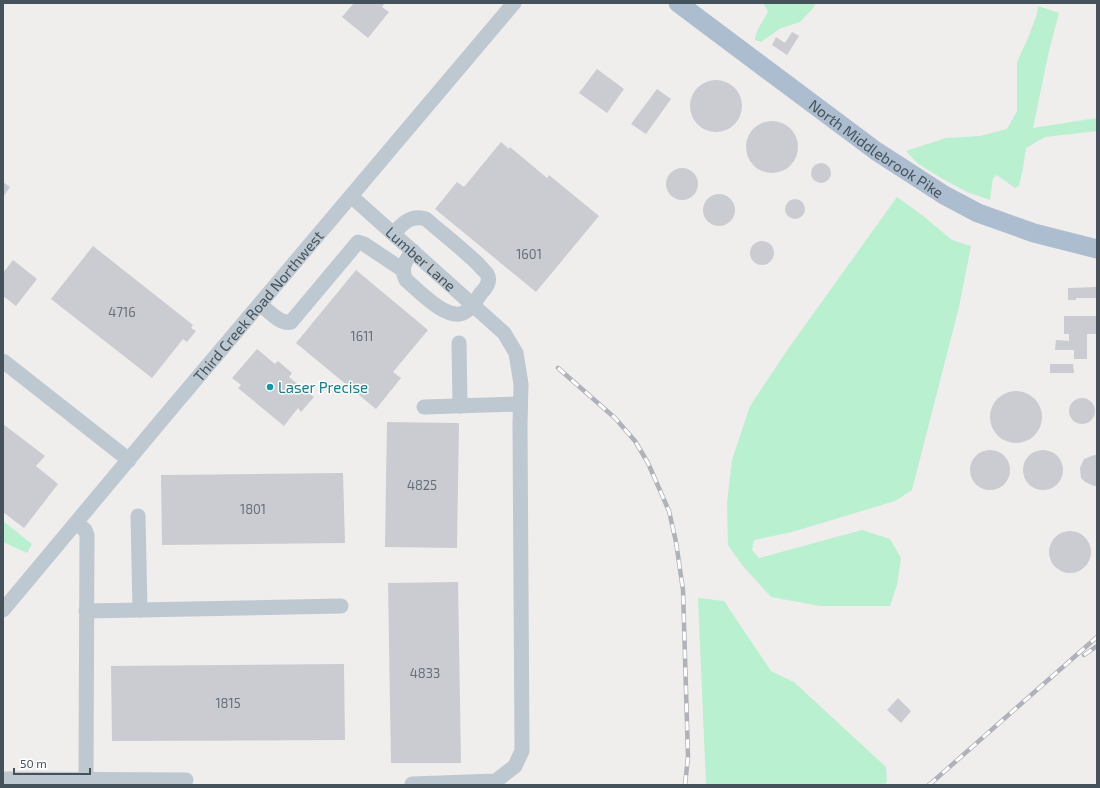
<svg xmlns="http://www.w3.org/2000/svg" width="1100" height="788" font-family="'Exo 2',sans-serif">
	<style>
		.green { fill: #b9f0cf }
		.building { fill: #caccd2 }
		.lines { fill: none; stroke-linecap: round; stroke-linejoin: round }
		.minor { stroke: #bdc8d0; stroke-width: 15 }
		.major { stroke: #abbdce; stroke-width: 19 }
		.rail-casing { stroke: #afb2b8; stroke-width: 4.5 }
		.rail { stroke: #fff; stroke-width: 3; stroke-dasharray: 9; stroke-linecap: butt }
		.culture-dot { fill: #0f9aa8; stroke: #fff; stroke-width: 1.5 }
		.labels { text-anchor: middle; dominant-baseline: central; stroke-width: 3; stroke-linejoin: round; paint-order: stroke }
		.number-label { font-size: 13px; fill: #667079 }
		.street-label { font-size: 15px; fill: #45515b; stroke: #fff }
		.culture-label { font-size: 15px; fill: #0d838f; stroke: #fff; text-anchor: start }
	</style>
	<rect width="100%" height="100%" fill="#f0eded"/>
	<g class="green">
		<path d="M 763,3 L 815,3 L 814,7 L 800,22 L 781,28 L 761,42 L 755,40 C 755,30 765,20 768,11 Z"/>
		<polygon points="1038,6 1059,13 1049,51 1033,128 1097,118 1097,131 1045,137 1026,148 1023,168 1019,186 1015,188 997,175 993,178 990,200 967,192 941,178 917,163 906,151 946,138 980,136 1007,129 1017,111 1017,62 1028,38 1037,14"/>
		<polygon points="897,197 922,215 952,240 971,246 959,307 912,490 895,501 792,532 754,540 752,550 759,558 862,530 890,539 901,558 897,585 890,606 820,606 771,597 742,565 728,545 727,503 732,460 750,406 788,349"/>
		<polygon points="3,521 32,544 27,553 3,542"/>
		<polygon points="698,598 724,601 771,671 794,682 886,767 887,782 884,785 706,785"/>
	</g>
	<g class="building">
		<polygon points="354,3 385,3 382,7 389,12 368,38 342,17"/>
		<polygon points="792,32 799,36 787,55 772,45 776,37 785,43"/>
		<polygon points="597,69 624,89 607,113 579,93"/>
		<circle cx="716" cy="106" r="26"/>
		<polygon points="657,89 671,99 646,134 631,124"/>
		<circle cx="772" cy="147" r="26"/>
		<polygon points="501,142 509,149 510,147 547,178 549,175 599,216 536,292 435,209 457,182 464,187"/>
		<circle cx="821" cy="173" r="10"/>
		<circle cx="682" cy="184" r="16"/>
		<polygon points="3,182 10,187 3,197"/>
		<circle cx="719" cy="210" r="16"/>
		<circle cx="795" cy="209" r="10"/>
		<circle cx="762" cy="253" r="12"/>
		<polygon points="93,246 193,325 191,328 196,331 187,342 183,339 152,378 51,299"/>
		<polygon points="13,260 37,279 16,306 3,296 3,273"/>
		<polygon points="356,270 428,330 393,372 401,378 376,409 296,343"/>
		<polygon points="1097,287 1097,298 1076,298 1076,300 1068,300 1068,288"/>
		<polygon points="1064,316 1097,316 1097,334 1087,334 1087,359 1074,359 1074,350 1055,350 1056,340 1069,341 1069,334 1064,334"/>
		<polygon points="257,349 275,364 278,361 292,373 289,377 314,397 301,412 298,408 284,426 238,388 241,385 232,378"/>
		<polygon points="1050,364 1073,364 1074,373 1050,373"/>
		<circle cx="1016" cy="417" r="26"/>
		<circle cx="1082" cy="411" r="13"/>
		<polygon points="387,422 459,423 457,548 385,547"/>
		<polygon points="3,424 45,456 36,466 58,484 24,528 3,512"/>
		<circle cx="1043" cy="470" r="20"/>
		<circle cx="990" cy="470" r="20"/>
		<polygon points="1094,455 1097,455 1097,486 1094,486 1085,482 1081,478 1080,468 1084,459"/>
		<polygon points="343,473 345,543 162,545 161,475"/>
		<circle cx="1070" cy="552" r="21"/>
		<polygon points="458,582 461,763 391,763 388,583"/>
		<polygon points="344,664 345,740 112,741 111,666"/>
		<polygon points="898,698 911,711 901,723 887,710"/>
	</g>
	<g class="lines">
		<g class="minor">
			<path id="s1" d="M 351,196 L 504,333 L 516,353 L 521,384 L 520,424 L 522,751 L 515,766 L 496,781 L 412,784"/>
			<path d="M 393,234 C 402,224 411,214 426,219 C 443,234 463,249 479,265 C 481,268 485,271 487,274 C 491,281 486,288 481,293 C 477,299 472,308 465,312 C 448,323 418,290 406,280 C 400,268 405,261 413,251"/>
			<path d="M 260,304 C 268,310 280,325 291,322 L 358,242 L 364,244 L 403,270"/>
			<polyline points="459,343 460,406"/>
			<polyline points="3,361 129,460"/>
			<polyline points="424,407 520,404"/>
			<polyline points="138,516 140,610"/>
			<polyline points="76,523 85,530 87,535 86,779"/>
			<path id="s2" d="M 3,610 L 165,416 L 514,3"/>
			<polyline points="86,611 341,606"/>
			<polyline points="3,779 186,780"/>
		</g>
		<path class="major" id="s3" d="M 678,3 L 876,151 L 944,195 L 978,213 L 1034,233 L 1097,249"/>
		<defs>
			<g id="rail">
				<polyline points="558,368 615,418 635,441 648,463 669,511 676,542 683,590 688,757 685,785"/>
				<polyline points="1084,655 1097,646"/>
				<polyline points="929,785 1097,637"/>
			</g>
		</defs>
		<use href="#rail" class="rail-casing"/>
		<use href="#rail" class="rail"/>
	</g>
	<circle class="culture-dot" cx="270" cy="387" r="4"/>
	<g class="labels">
		<g class="number-label">
			<text x="529" y="254">1601</text>
			<text x="122" y="312">4716</text>
			<text x="362" y="336">1611</text>
			<text x="422" y="485">4825</text>
			<text x="253" y="509">1801</text>
			<text x="425" y="673">4833</text>
			<text x="228" y="703">1815</text>
		</g>
		<g class="street-label">
			<text stroke="none"><textPath href="#s3" startOffset="246">North Middlebrook Pike</textPath></text>
			<text stroke="none"><textPath href="#s1" startOffset="94">Lumber Lane</textPath></text>
			<text stroke="none"><textPath href="#s2" startOffset="397">Third Creek Road Northwest</textPath></text>
		</g>
		<g class="culture-label">
			<text x="278" y="387">Laser Precise</text>
		</g>
	</g>
	<rect width="1100" height="788" fill="none" stroke="#45515b" stroke-width="8"/>
	<path d="M14 768v6h76v-6" fill="none" stroke="#45515b" stroke-width="2"/>
	<text x="20" y="768" font-size="12" fill="#45515b" stroke="#ffffff" stroke-width="3" paint-order="stroke">50 m</text>
</svg>
